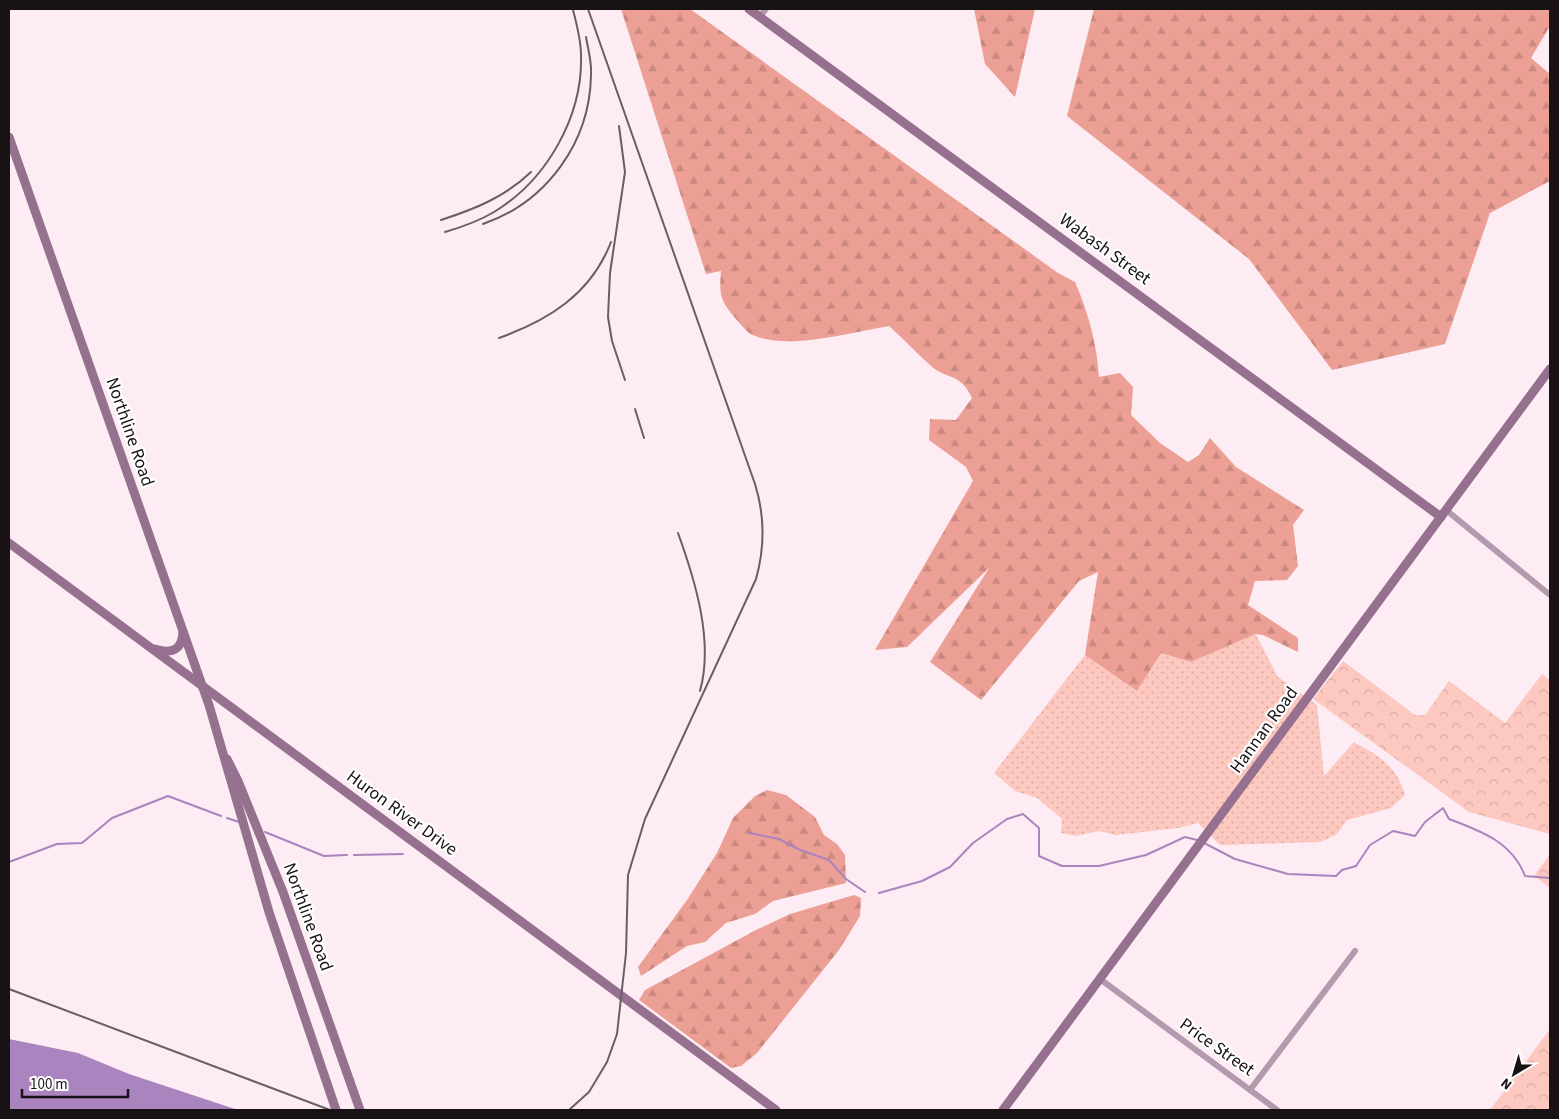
<svg xmlns="http://www.w3.org/2000/svg" width="1559" height="1119" font-family="'Source Sans 3',sans-serif">
	<style>
		.grass { fill: url(#grass-dots) }
		.forest { fill: url(#forest-firs) }
		.park { fill: url(#park-crowns) }
		.water { fill: #aa84be }
		.lines { fill: none; stroke-linecap: round; stroke-linejoin: round }
		.stream { stroke: #aa84be; stroke-width: 2 }
		.street { stroke: #b49aaf; stroke-width: 6 }
		.secondary { stroke: #96708f; stroke-width: 9 }
		.rail { stroke: #695f63; stroke-width: 2 }
		.labels { text-anchor: middle; dominant-baseline: central; stroke-width: 4.5; stroke-linejoin: round; paint-order: stroke }
		.street-label { font-size: 18px; fill: #181214; stroke: #fff }
	</style>
	<defs>
		<pattern id="grass-dots" width="8" height="8" patternUnits="userSpaceOnUse" patternTransform="scale(1.25)"><rect width="8" height="8" fill="#fdc8c0"/><path d="M2 2h.1M6 6h.1" fill="none" stroke="#d8aba4" stroke-width="1.8" stroke-linecap="round"/></pattern>
		<pattern id="forest-firs" width="22" height="20" patternUnits="userSpaceOnUse" patternTransform="scale(1.25)"><rect width="22" height="20" fill="#ec9f94"/><path d="M5 1l3.5 6h-7zM16 11l3.5 6h-7z" fill="#ca887f"/></pattern>
		<pattern id="park-crowns" width="20" height="18" patternUnits="userSpaceOnUse" patternTransform="scale(1.25)"><rect width="20" height="18" fill="#fdc8c0"/><path d="M2 6a3 3 0 1 1 6 0M12 15a3 3 0 1 1 6 0" fill="none" stroke="#d8aba4"/></pattern>
	</defs>
	<rect width="100%" height="100%" fill="#fdecf3"/>
	<path class="grass" d="M 1255,633 L 1278,677 L 1317,705 L 1324,776 L 1354,742 C 1379,756 1397,766 1405,795 L 1391,808 L 1347,820 L 1336,835 L 1320,842 L 1220,845 L 1198,823 L 1178,828 L 1116,835 L 1099,831 L 1076,836 L 1061,833 L 1062,819 L 1037,798 L 1015,791 L 994,773 L 1085,655 L 1137,691 L 1161,653 L 1191,662 Z"/>
	<g class="forest">
		<path d="M 621,9 L 690,9 L 1058,273 L 1075,282 C 1088,312 1097,344 1099,377 L 1120,373 L 1133,387 L 1131,415 L 1160,443 L 1188,462 L 1199,455 L 1210,438 L 1236,467 L 1304,510 L 1293,525 L 1298,566 L 1287,580 L 1255,581 L 1248,605 L 1298,638 L 1298,652 L 1263,635 L 1255,634 L 1191,662 L 1161,653 L 1137,691 L 1085,655 L 1098,572 L 1079,581 L 981,700 L 930,662 L 989,568 L 907,647 L 875,650 L 973,481 L 966,467 L 929,440 L 930,419 L 956,420 L 972,398 C 960,372 947,380 931,366 C 916,353 904,339 889,326 C 852,332 787,351 753,335 C 746,332 741,324 736,319 C 720,301 719,294 721,271 L 706,274 Z"/>
		<polygon points="974,9 1035,9 1015,97 985,64"/>
		<polygon points="1094,9 1550,9 1550,26 1531,58 1550,74 1550,181 1490,213 1445,344 1332,370 1249,259 1067,116"/>
		<polygon points="767,790 786,795 815,817 824,835 837,844 845,855 846,883 773,901 755,914 726,923 705,942 687,946 641,976 638,967 687,900 717,853 733,818 755,796"/>
		<polygon points="854,895 861,898 860,916 839,950 757,1053 741,1066 731,1068 639,1000 645,990 756,930 790,914"/>
	</g>
	<g class="park">
		<polygon points="1343,661 1415,715 1425,715 1449,681 1505,723 1542,674 1550,680 1550,834 1469,812 1313,699"/>
		<polygon points="1550,854 1550,888 1534,876"/>
		<polygon points="1550,1029 1550,1110 1490,1110"/>
	</g>
	<polygon class="water" points="9,1039 78,1053 129,1074 238,1110 9,1110"/>
	<g class="lines">
		<g class="stream">
			<polyline points="227,818 239,822"/>
			<polyline points="265,832 324,856 347,855"/>
			<polyline points="749,833 779,839 800,850 829,860 846,879 865,892"/>
			<path d="M 1204,843 L 1235,859 L 1288,874 L 1336,876 L 1342,870 L 1356,866 L 1370,845 L 1393,831 L 1415,836 L 1425,822 L 1443,808 L 1449,819 C 1481,831 1512,842 1525,876 L 1550,878"/>
			<polyline points="354,855 403,854"/>
			<polyline points="9,862 57,844 82,843 112,818 168,796 221,816"/>
			<polyline points="879,893 922,881 950,867 973,843 1007,819 1023,814 1039,828 1039,856 1062,866 1099,866 1146,855 1185,837 1197,840"/>
		</g>
		<g class="street">
			<polyline points="760,16 766,9"/>
			<polyline points="1446,510 1550,595"/>
			<polyline points="1100,979 1277,1110"/>
			<polyline points="1250,1090 1355,951"/>
		</g>
		<g class="secondary">
			<polyline points="749,9 1441,517"/>
			<polyline points="9,137 209,705 269,912 336,1110"/>
			<polyline points="9,543 776,1110"/>
			<path d="M 155,649 C 171,654 182,651 183,632"/>
			<polyline points="227,759 238,781 283,892 360,1110"/>
			<polyline points="1003,1110 1550,369"/>
		</g>
		<g class="rail">
			<polyline points="619,126 625,172 610,273 608,317 612,341 625,380"/>
			<path d="M 441,220 C 475,209 505,197 531,172"/>
			<path d="M 483,224 C 547,202 590,142 591,75 C 592,62 588,49 586,37"/>
			<path d="M 445,232 C 462,227 479,221 494,212 C 547,180 583,116 581,55 C 581,40 577,25 573,10"/>
			<path d="M 499,338 C 549,320 591,294 611,242"/>
			<polyline points="635,409 644,438"/>
			<path d="M 678,533 C 695,580 714,641 700,691"/>
			<polyline points="9,989 330,1110"/>
			<path d="M 569,1110 L 589,1092 L 607,1062 L 617,1034 L 626,953 L 628,875 L 645,819 L 756,579 C 765,547 765,516 755,484 L 588,9"/>
		</g>
	</g>
	<g class="labels">
		<g class="street-label">
			<text transform="translate(1105 249) rotate(36)">Wabash Street</text>
			<text transform="translate(130 432) rotate(71)">Northline Road</text>
			<text transform="translate(1264 730) rotate(-54)">Hannan Road</text>
			<text transform="translate(402 813) rotate(36)">Huron River Drive</text>
			<text transform="translate(308 917) rotate(70)">Northline Road</text>
			<text transform="translate(1217 1047) rotate(35)">Price Street</text>
		</g>
	</g>
	<rect width="1559" height="1119" fill="none" stroke="#181214" stroke-width="20"/>
	<g transform="translate(1514 1074) rotate(218)" stroke="#ffffff" stroke-width="4" paint-order="stroke">
	<path d="M0-4L9 19L0 12L-9 19Z" fill="#181214"/>
	<text y="-8" font-size="14" font-weight="bold" text-anchor="middle" fill="#181214">N</text>
	</g>
	<path d="M22 1089v8h106v-8" fill="none" stroke="#181214" stroke-width="2.5"/>
	<text x="30" y="1089" font-size="15" fill="#181214" stroke="#ffffff" stroke-width="4" paint-order="stroke">100 m</text>
</svg>
